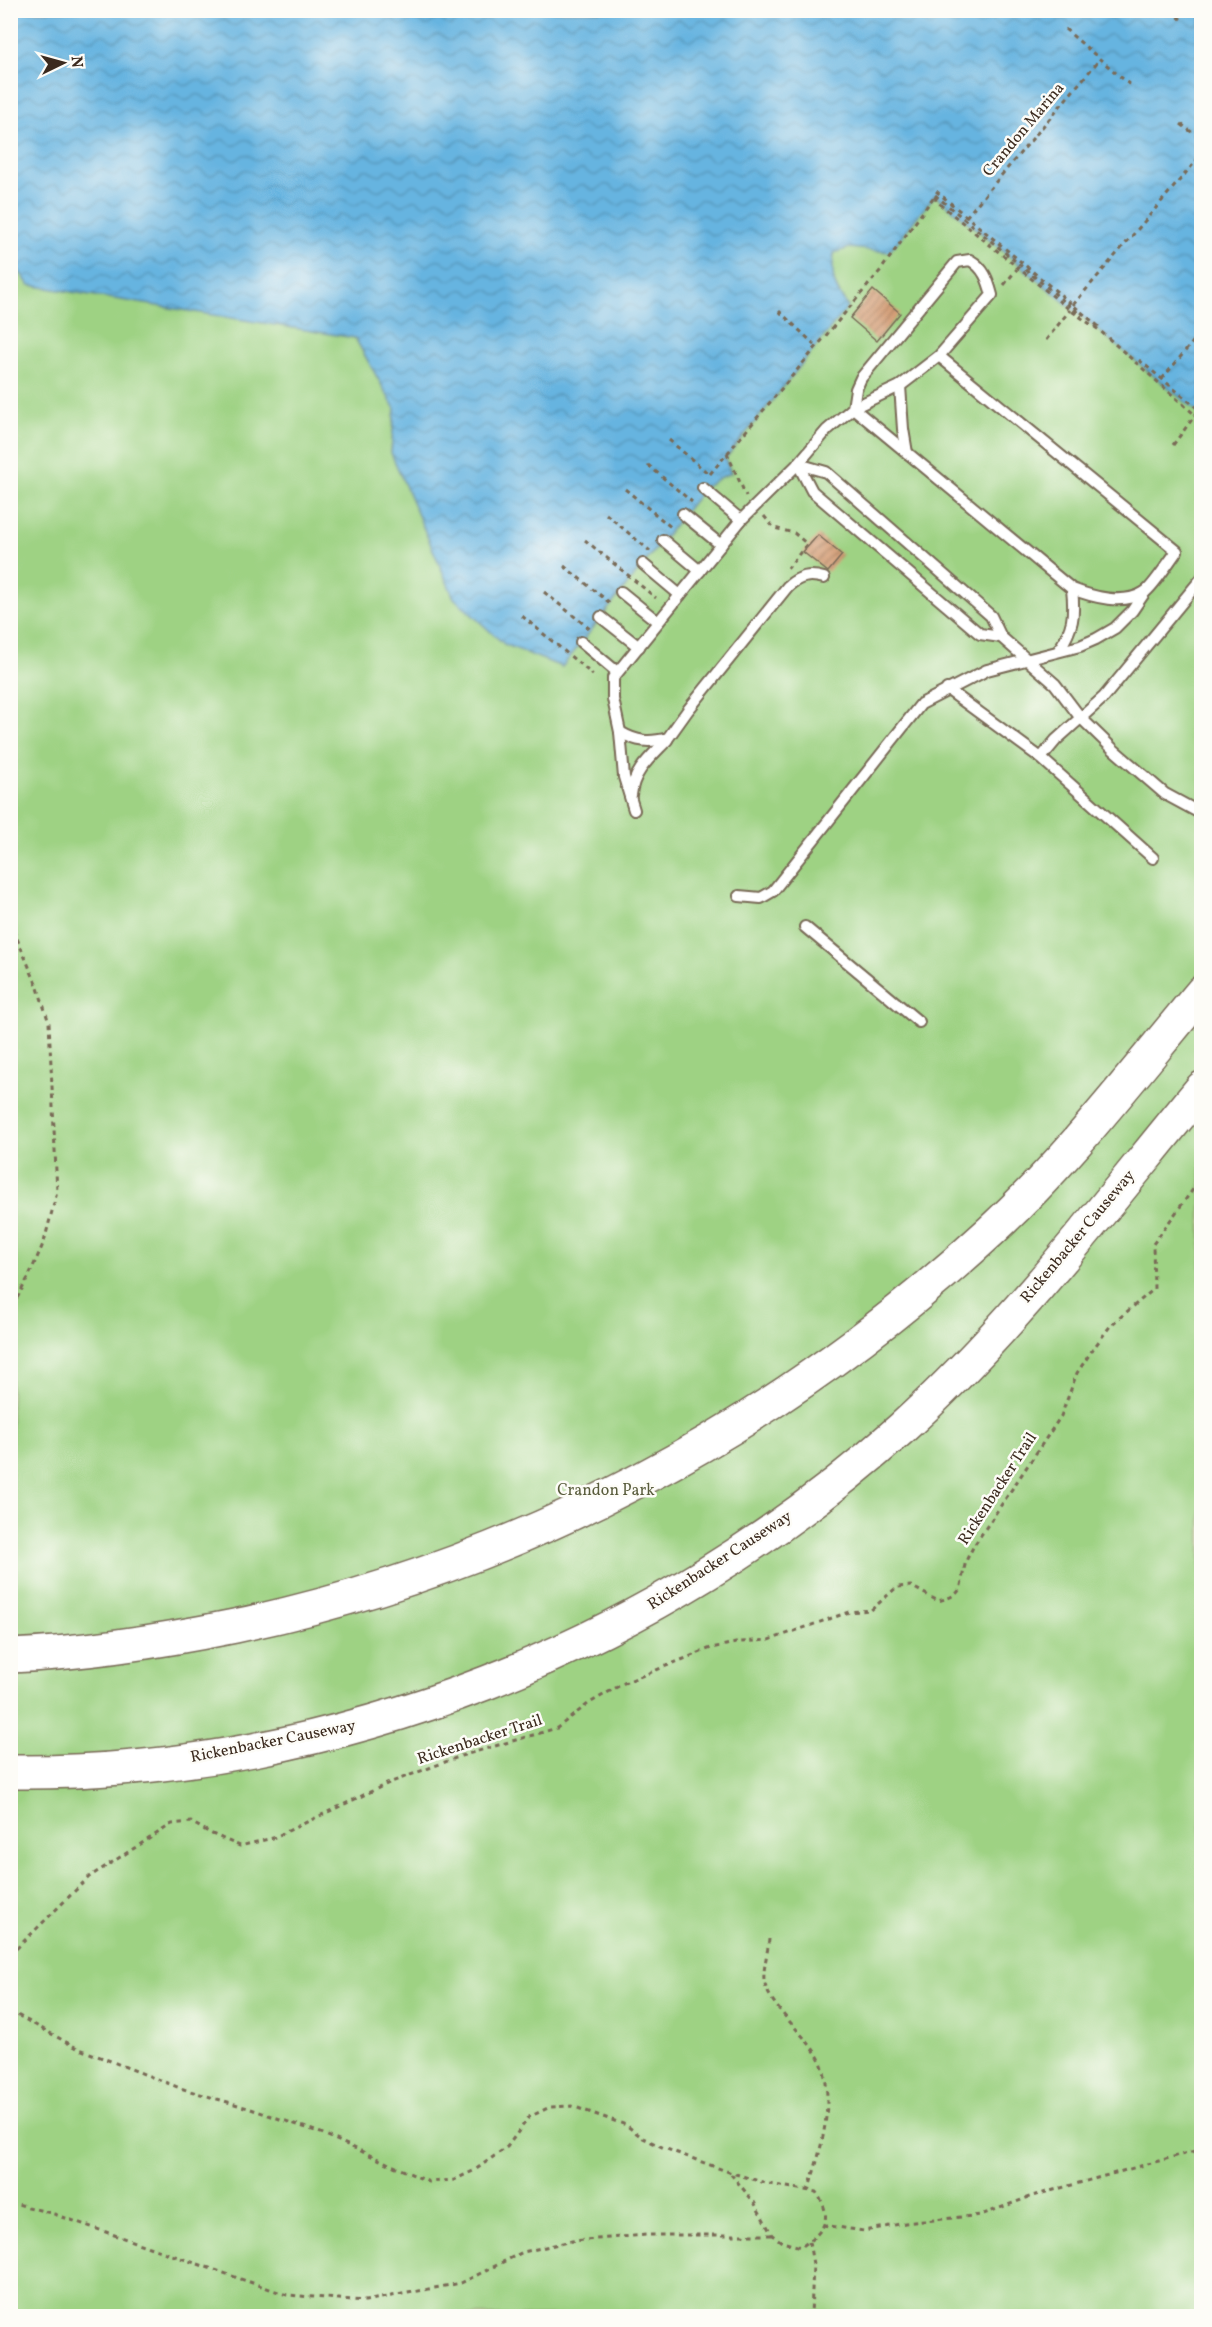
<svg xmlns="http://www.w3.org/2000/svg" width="1212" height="2327" font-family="Vollkorn,serif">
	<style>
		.green { fill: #9ed283; stroke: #6c7e50; stroke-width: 1.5 }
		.water { fill: url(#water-waves); stroke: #506f7f; stroke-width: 1.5 }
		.building { fill: url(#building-hatch) }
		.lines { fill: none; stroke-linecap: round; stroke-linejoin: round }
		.service-casing { stroke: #796a57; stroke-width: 14 }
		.primary-casing { stroke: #796a57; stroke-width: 36 }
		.path { stroke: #796a57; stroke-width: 3; stroke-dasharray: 4.5 4.5; stroke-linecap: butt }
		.service { stroke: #fff; stroke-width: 10 }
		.primary { stroke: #fff; stroke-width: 33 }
		.labels { text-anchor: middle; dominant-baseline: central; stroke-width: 5; stroke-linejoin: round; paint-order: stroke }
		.street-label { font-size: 16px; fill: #3b2a1e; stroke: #fdfcf7 }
		.park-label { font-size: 16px; fill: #595c3c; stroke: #fdfcf7 }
	</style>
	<defs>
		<pattern id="water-waves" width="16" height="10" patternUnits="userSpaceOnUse" patternTransform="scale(1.5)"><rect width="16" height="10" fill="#66b4e0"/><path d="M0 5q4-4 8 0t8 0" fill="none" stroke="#5593b5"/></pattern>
		<pattern id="building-hatch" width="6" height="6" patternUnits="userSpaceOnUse" patternTransform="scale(1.5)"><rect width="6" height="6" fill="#d49e77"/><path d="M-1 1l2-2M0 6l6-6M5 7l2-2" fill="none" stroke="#ad8161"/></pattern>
	</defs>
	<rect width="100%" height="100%" fill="#fdfcf7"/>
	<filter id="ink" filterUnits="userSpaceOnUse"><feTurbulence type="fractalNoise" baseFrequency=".0167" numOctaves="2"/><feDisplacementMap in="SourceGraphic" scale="12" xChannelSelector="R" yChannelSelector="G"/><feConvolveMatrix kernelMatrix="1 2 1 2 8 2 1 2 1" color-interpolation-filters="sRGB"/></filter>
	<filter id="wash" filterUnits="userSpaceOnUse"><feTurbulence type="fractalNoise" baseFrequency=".008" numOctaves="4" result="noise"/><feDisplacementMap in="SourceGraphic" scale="24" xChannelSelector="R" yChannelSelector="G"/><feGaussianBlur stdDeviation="1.35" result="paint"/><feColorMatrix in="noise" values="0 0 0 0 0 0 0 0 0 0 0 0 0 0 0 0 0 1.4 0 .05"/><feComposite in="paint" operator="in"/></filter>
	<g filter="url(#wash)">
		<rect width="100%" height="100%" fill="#ebe2c1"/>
		<path class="green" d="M 935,195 L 1201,414 L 1201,2316 L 11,2316 L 11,260 L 355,338 L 395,408 L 391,452 L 454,597 L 703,488 L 719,477 L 731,472 L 725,459 L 848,306 C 833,286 831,278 834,253 Z"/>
		<path class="water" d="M 10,11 L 1201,11 L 1201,415 L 935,195 L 889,252 L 849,248 L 834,253 C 831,279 833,286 848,307 L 725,459 L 731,473 L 719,478 L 703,489 L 562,667 L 504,644 L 454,598 L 391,453 L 395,409 L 355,338 L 29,285 L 11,260 Z"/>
		<g id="blocks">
			<g class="building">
				<polygon points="873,290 900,313 877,341 850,318"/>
				<polygon points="818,535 842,555 828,572 803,552"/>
			</g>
		</g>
	</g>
	<g filter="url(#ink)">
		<use href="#blocks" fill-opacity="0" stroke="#796a57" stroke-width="1.5"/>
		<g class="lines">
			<defs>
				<g id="service">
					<polyline points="900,386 903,429 907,453"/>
					<polyline points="798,464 826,472 991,616 1001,637 1055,684 1080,717 1114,750 1165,794 1202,814"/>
					<polyline points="798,464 812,491 980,634 1001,637"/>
					<polyline points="703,488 741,520"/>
					<polyline points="683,514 721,545"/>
					<polyline points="663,540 700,571"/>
					<polyline points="643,564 680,595"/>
					<polyline points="621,592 658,622"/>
					<polyline points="601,617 639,647"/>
					<polyline points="581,642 617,672"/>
					<path d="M 1059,650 C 1073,628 1075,616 1072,589"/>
					<polyline points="947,689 1041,758 1153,858"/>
					<path d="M 620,732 C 637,742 649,743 668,738 L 688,710 L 788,586 C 800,576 809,574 824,578"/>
					<polyline points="1041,758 1056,740 1104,697 1202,578"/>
					<path d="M 631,795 C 633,771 651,757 667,740"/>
					<path d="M 634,810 L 624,777 L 620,732 L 613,699 L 613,678 L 741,520 L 798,464 L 827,430 L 853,408 L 900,386 L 939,356 L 992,295 C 988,280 984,268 970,260 L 957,262 L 861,378 L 856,389 L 853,408 L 1072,589 C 1093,597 1123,606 1145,592 C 1153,587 1170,560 1177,551 L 939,356"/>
					<polyline points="739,896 761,898 773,891 921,704 987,670 1080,646 1096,639 1115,628 1132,611 1145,592"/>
					<polyline points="805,927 919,1022"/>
				</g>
				<g id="primary">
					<path d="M 10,1656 C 85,1653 161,1641 235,1626 C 519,1566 778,1428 991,1231 C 1069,1159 1134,1073 1202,992"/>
					<path d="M 10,1772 C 334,1776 663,1643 902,1428 C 1014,1327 1106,1204 1202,1088"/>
				</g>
			</defs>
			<use href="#service" class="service-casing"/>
			<use href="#primary" class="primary-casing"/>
			<g class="path">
				<polyline points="1171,10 1183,21"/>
				<polyline points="1065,29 1130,85"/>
				<polyline points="1181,124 1202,140"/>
				<polyline points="936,191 1098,326 1099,330"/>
				<polyline points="935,195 1082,316"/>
				<polyline points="966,217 1100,59"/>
				<polyline points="1004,285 1017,269"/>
				<polyline points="1073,305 1202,154"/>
				<polyline points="779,311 816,346"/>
				<polyline points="1046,340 1070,310"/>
				<polyline points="1139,360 1202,412"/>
				<polyline points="1162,379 1202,331"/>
				<polyline points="669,440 710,475"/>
				<polyline points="1173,445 1199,410"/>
				<polyline points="727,453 746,496"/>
				<polyline points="648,465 692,502"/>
				<polyline points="710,474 880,271 935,195 936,201 1070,310 1099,330 1202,421"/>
				<polyline points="625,489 672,528"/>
				<polyline points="606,514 650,551"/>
				<polyline points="764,516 774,528 794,533 807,544 788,568"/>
				<polyline points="585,540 656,598"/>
				<polyline points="564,566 610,603"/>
				<polyline points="544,592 590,629"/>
				<polyline points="522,616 593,675"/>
				<polyline points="10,922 38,988 49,1023 57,1192 44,1242 28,1278 10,1311"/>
				<path d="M 769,1939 C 768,1952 763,1968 764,1980 C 768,2009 816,2041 823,2068 C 834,2108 820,2153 808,2191"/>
				<path d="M 10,1955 L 89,1877 L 172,1824 L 191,1822 L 212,1834 L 240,1846 L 273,1838 L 389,1783 L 461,1756 L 557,1728 L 588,1704 L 624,1683 L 711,1648 L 741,1642 L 769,1640 L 849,1612 L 871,1610 L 897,1587 L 911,1586 L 938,1601 C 966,1594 959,1588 965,1565 C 966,1559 971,1552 973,1547 L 1061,1416 L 1077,1373 L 1093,1349 L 1111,1325 L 1154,1289 L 1153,1244 L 1202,1177"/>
				<path d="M 10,2011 L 77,2048 L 180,2088 L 248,2108 L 321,2133 L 429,2182 L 454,2180 L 475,2170 L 507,2147 L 529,2117 L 550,2107 L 572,2106 L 626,2125 L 643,2138 L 664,2148 L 729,2172 L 769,2184 L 816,2192 C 834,2218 825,2231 801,2247 L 782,2242 L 772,2235 L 754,2202 L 729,2172"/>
				<polyline points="10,2202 54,2214 287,2295 365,2301 461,2283 523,2252 572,2241 646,2235 772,2235"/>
				<polyline points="823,2225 864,2231 905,2223 981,2215 1032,2196 1202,2149"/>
				<polyline points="809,2242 813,2264 811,2316"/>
			</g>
			<use href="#service" class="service"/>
			<use href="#primary" class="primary"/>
		</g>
	</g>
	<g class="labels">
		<g class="street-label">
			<text transform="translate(1024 130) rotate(-50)">Crandon Marina</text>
			<text transform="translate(1078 1237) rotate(-50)">Rickenbacker Causeway</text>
			<text transform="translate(998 1489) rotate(-57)">Rickenbacker Trail</text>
			<text transform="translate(720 1561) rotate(-33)">Rickenbacker Causeway</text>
			<text transform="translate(480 1740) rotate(-18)">Rickenbacker Trail</text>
			<text transform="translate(273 1742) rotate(-11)">Rickenbacker Causeway</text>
		</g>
		<g class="park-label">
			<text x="606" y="1491">Crandon Park</text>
		</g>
	</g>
	<rect width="1212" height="2327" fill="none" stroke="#fdfcf7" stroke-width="36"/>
	<g transform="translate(63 63) rotate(85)" stroke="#fdfcf7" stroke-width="4.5" paint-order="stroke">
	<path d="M0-4.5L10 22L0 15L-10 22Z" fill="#3b2a1e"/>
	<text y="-9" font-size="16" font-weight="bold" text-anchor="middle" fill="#3b2a1e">N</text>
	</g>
</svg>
